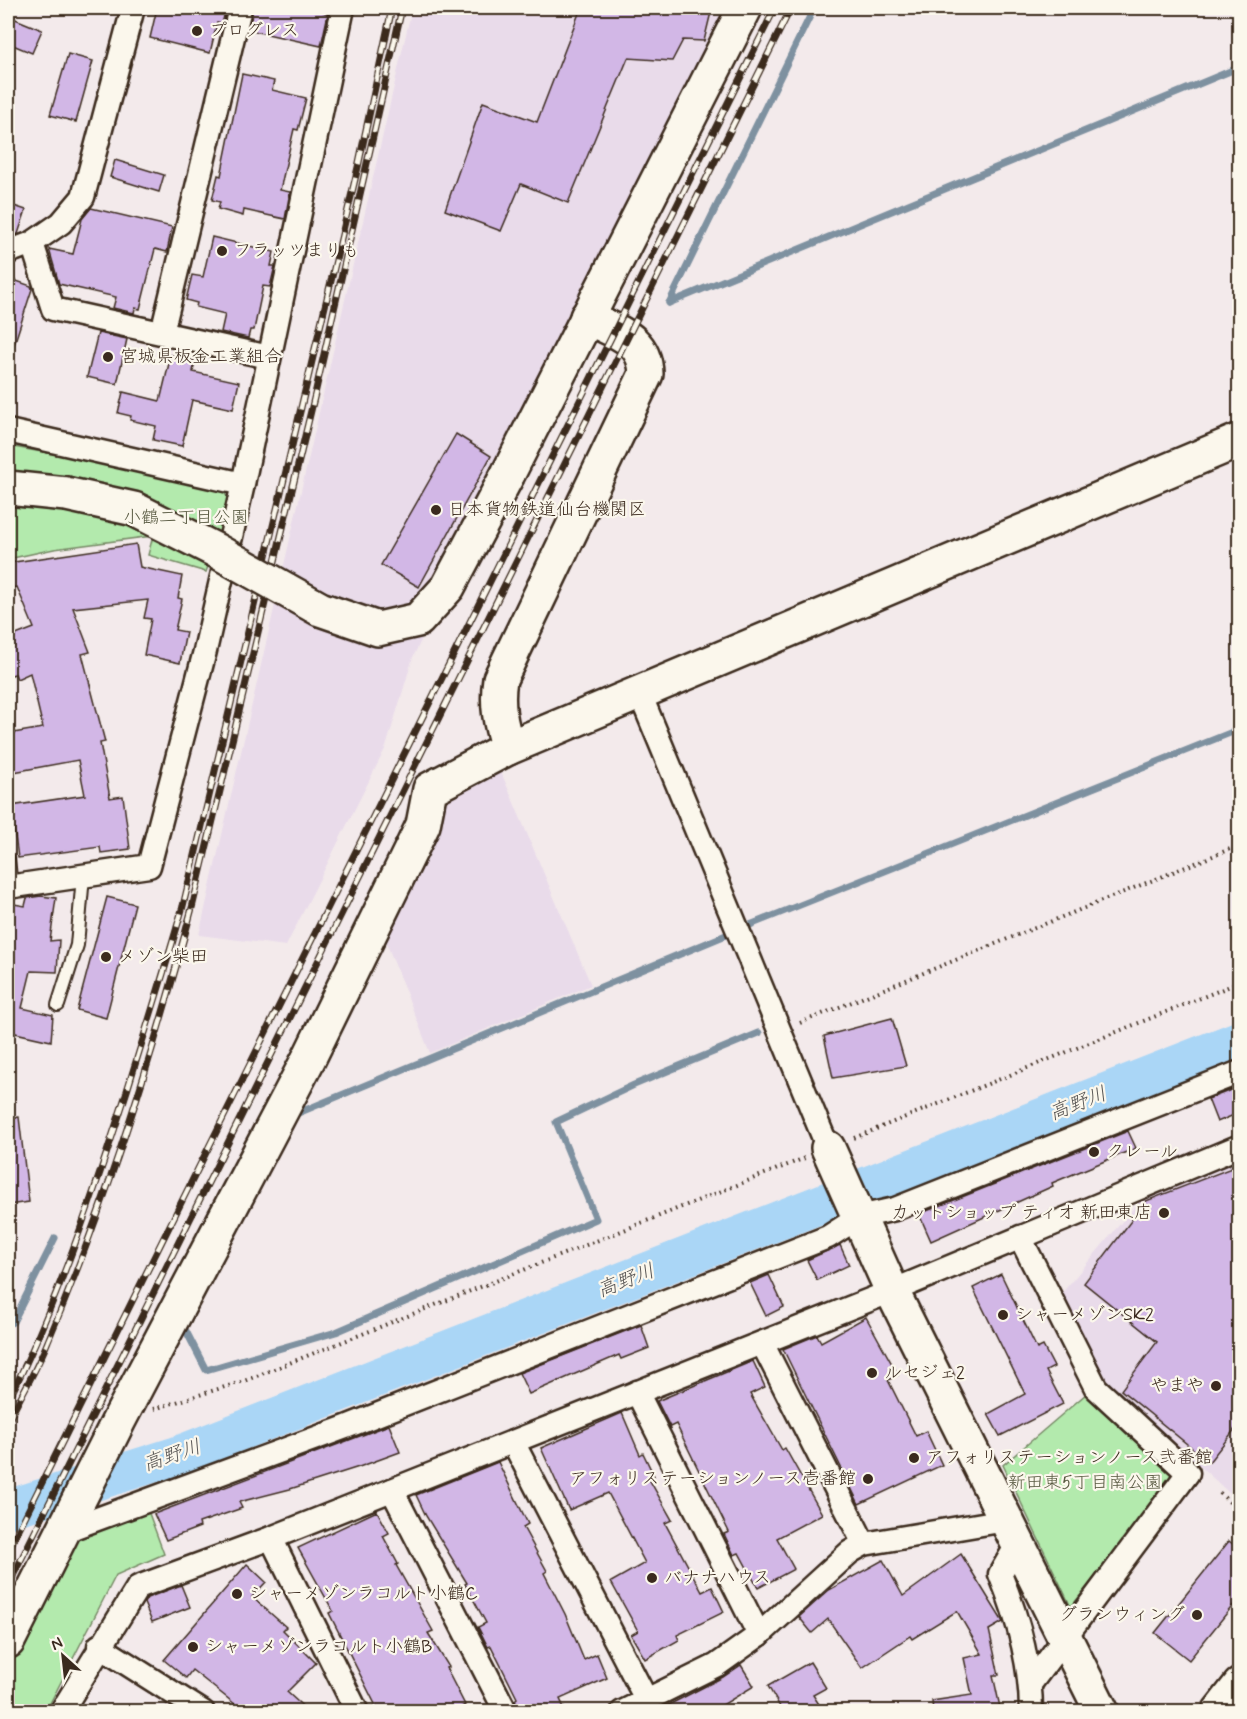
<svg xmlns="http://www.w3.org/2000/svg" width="1247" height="1719" font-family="Mynerve,'Klee One',sans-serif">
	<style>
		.built { fill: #e9dbea }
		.green { fill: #b3eaad; stroke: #778a66; stroke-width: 1.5 }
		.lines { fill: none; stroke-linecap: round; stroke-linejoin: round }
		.stream { stroke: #7e91a0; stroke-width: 7 }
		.river { stroke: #aad6f6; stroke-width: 39 }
		.building { fill: #d2b7e6; stroke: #3b2a1e; stroke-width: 1.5 }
		.lane-casing { stroke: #3b2a1e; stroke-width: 16 }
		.street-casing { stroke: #3b2a1e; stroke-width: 27 }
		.secondary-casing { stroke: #3b2a1e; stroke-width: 38 }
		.path { stroke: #3b2a1e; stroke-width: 4; stroke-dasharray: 1.5 4.5; stroke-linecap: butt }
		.lane { stroke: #fbf7ec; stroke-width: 12 }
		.street { stroke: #fbf7ec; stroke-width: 22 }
		.secondary { stroke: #fbf7ec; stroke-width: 33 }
		.rail-casing { stroke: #3b2a1e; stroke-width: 7 }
		.rail { stroke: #fbf7ec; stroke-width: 4.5; stroke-dasharray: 14; stroke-linecap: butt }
		.secondary-bridge-casing { stroke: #3b2a1e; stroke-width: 38; stroke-linecap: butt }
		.secondary-bridge { stroke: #fbf7ec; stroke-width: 33 }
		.poi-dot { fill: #3b2a1e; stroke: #fbf7ec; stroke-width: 2 }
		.labels { text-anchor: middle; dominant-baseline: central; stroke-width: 4.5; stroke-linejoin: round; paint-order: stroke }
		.poi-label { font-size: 18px; fill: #3b2a1e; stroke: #fbf7ec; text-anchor: start }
		.park-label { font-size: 18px; fill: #595a42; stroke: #fbf7ec }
		.water-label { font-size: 20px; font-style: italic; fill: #575554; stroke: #fbf7ec }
	</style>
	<rect width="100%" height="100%" fill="#f3eaeb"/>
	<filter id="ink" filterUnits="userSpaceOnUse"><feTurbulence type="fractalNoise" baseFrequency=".0167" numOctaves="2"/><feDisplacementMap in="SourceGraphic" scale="12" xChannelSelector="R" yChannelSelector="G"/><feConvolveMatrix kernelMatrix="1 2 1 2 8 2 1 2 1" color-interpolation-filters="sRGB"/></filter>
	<g filter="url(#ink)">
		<g class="built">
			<polygon points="412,8 731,8 413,657 386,747 286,946 199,935"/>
			<polygon points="501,772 591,985 430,1053 378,922 444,795"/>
			<polygon points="1239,1157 1239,1502 1102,1376 1061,1294 1142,1198"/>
		</g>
		<g class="green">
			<polygon points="8,446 150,471 208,485 223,491 231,502 206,572 148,555 153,536 54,549 8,559 8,505 67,509 8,476"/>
			<polygon points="1086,1394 1174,1472 1161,1494 1071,1607 1003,1465"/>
			<polygon points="147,1508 164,1554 116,1575 46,1711 8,1711 8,1660 67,1538"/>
		</g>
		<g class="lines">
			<g class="stream">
				<polyline points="669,303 1240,67"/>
				<polyline points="669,303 814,8"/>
				<polyline points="750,925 1240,729"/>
				<polyline points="291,1116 726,935"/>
				<polyline points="182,1323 206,1370 336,1332 596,1219 556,1122 634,1085 759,1033"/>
				<polyline points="8,1324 13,1322 55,1238"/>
			</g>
			<polyline class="river" points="8,1509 179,1455 1240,1040"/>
		</g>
		<g class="building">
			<polygon points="157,8 226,8 222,24 217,23 210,53 150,38"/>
			<polygon points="253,8 324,8 323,12 328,14 321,46 249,30"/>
			<polygon points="581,8 712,8 704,41 683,40 672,61 628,58 568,203 521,184 501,231 445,210 483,102 537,122"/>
			<polygon points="8,16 42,30 32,53 8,43"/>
			<polygon points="68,54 93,61 76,122 50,115"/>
			<polygon points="242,74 274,81 272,90 306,98 298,130 294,129 280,190 290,192 285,219 244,210 243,216 218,209 220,202 212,200 218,175 221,176"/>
			<polygon points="115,160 164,175 159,192 110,177"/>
			<polygon points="8,204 26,210 18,234 8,238"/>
			<polygon points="91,208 172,227 167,252 155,249 140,309 135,308 134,313 113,308 116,297 59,284 49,249 73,254 82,219"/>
			<polygon points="212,237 274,252 271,266 275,266 270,287 263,286 254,330 250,330 248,338 221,332 225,314 196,307 197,303 186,300 192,275 203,277"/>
			<polygon points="8,278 31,286 32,289 11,354 8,353"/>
			<polygon points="98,333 127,339 117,384 87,377"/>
			<polygon points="171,355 195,361 193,372 239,382 233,409 192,400 182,446 153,440 156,426 130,420 131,416 118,413 123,392 160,401"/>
			<polygon points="456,434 491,456 419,587 381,565"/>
			<polygon points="136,544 140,567 182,576 178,598 182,599 175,630 186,632 180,663 144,655 151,619 144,618 148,600 73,608 90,652 82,654 105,742 100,743 110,798 123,796 130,849 101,853 100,847 18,858 11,806 85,795 78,760 8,773 8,734 43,728 30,673 17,679 15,674 8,676 8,638 34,628 17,587 8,588 8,563"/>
			<polygon points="41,896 56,898 50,941 59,940 57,972 31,971 22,1008 53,1015 51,1041 15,1033 13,1039 8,1038 8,903 25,906 27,898"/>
			<polygon points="107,897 135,904 106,1018 77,1010"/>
			<polygon points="892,1018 906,1066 833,1078 824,1036"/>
			<polygon points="1239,1087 1239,1113 1217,1122 1208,1099"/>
			<polygon points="19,1117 29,1202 8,1205 8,1118"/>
			<polygon points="1128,1131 1136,1148 1052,1183 1053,1186 931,1241 919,1214"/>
			<polygon points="1239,1165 1239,1424 1209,1462 1121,1390 1157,1342 1084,1283 1146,1201"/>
			<polygon points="840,1245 849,1265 817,1280 807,1260"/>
			<polygon points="1001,1274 1037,1349 1043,1346 1054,1367 1046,1371 1063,1404 1000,1436 988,1414 1025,1394 973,1288"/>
			<polygon points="769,1275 784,1307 766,1316 750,1283"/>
			<polygon points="866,1317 898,1375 888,1380 916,1436 926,1431 942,1465 859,1504 783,1349 817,1335 821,1342"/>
			<polygon points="641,1325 649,1348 621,1359 619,1355 529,1394 519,1373"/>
			<polygon points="753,1361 765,1387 750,1394 782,1450 785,1448 822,1514 777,1538 794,1569 758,1588 739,1553 734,1555 724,1534 729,1532 676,1424 670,1427 657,1401"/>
			<polygon points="622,1413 640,1455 643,1453 654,1476 649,1479 672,1520 665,1523 702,1592 712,1587 724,1612 677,1635 679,1640 645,1659 631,1635 638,1631 611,1582 645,1563 608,1493 569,1510 541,1448"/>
			<polygon points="389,1425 400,1452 359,1467 290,1489 239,1502 242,1508 199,1523 200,1527 166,1540 154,1514"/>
			<polygon points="498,1462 528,1524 523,1527 547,1571 544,1573 565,1614 584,1660 597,1654 607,1678 560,1699 566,1712 519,1712 515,1700 517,1698 491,1646 488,1647 478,1627 486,1623 465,1584 467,1583 426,1516 416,1495"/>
			<polygon points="377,1511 389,1533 383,1536 398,1564 396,1565 433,1631 428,1633 449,1667 446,1668 465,1705 454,1712 379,1712 329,1613 333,1611 298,1548"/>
			<polygon points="1229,1541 1239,1549 1239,1598 1189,1660 1155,1633"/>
			<polygon points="961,1554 1003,1622 989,1630 999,1675 993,1675 1001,1712 933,1712 932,1701 972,1695 964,1658 982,1654 957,1611 912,1639 910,1636 862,1668 828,1619 812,1633 799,1617 829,1590 883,1560 903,1596"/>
			<polygon points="247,1564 266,1582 252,1597 286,1627 283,1630 316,1663 287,1692 309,1712 245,1712 192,1670 186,1678 164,1660"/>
			<polygon points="181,1585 190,1607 152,1622 144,1603 147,1598"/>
			<polygon points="810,1662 826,1688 813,1695 824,1712 783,1712 768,1686"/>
			<polygon points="741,1665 754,1686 711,1712 655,1712 723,1677"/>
		</g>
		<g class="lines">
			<defs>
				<g id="lane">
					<polyline points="8,859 11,886"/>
					<polyline points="58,1005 77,945 83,876"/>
				</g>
				<g id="street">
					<polyline points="32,243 53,309 269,357"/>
					<polyline points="8,252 32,243 61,223 83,197 133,8"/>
					<polyline points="162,333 240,8"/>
					<polyline points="8,431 243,484"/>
					<polyline points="640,694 828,1148"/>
					<polyline points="8,887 149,866 205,651 243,484 343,8"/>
					<polyline points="1020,1237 1096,1388 1188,1473 1031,1683"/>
					<polyline points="762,1343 864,1544"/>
					<polyline points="637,1392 759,1635"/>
					<polyline points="513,1442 647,1701"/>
					<polyline points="392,1490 506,1712"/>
					<polyline points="62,1532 346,1427 828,1237 859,1217 895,1209 1240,1072"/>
					<polyline points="271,1538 892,1291 1240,1146"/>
					<path d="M 1018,1543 L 1000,1574 C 1018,1618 1031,1664 1031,1712"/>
					<polyline points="99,1646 203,1712"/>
					<polyline points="61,1712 138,1587 271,1538 357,1712"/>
					<polyline points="622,1712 717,1665 759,1635 850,1552 864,1544 1006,1520"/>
				</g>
				<g id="secondary">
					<path d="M 587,317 C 615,332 645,337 646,374 L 500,679 C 496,704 500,723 508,748 L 1240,440"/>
					<polyline points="508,474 745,8"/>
					<polyline points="8,488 66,494"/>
					<polyline points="828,1148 892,1291 1102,1712"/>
					<polyline points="8,1641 119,1420 309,1058 423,825 430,789 508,748"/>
					<polyline points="1219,1712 1240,1685"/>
				</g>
			</defs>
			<use href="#lane" class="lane-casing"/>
			<use href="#street" class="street-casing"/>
			<use href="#secondary" class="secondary-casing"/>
			<g class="path">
				<polyline points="800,1023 1240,845"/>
				<polyline points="854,1138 1240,982"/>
				<polyline points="154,1409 244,1381 805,1158"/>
				<polyline points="1220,1493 1240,1512"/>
			</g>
			<use href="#lane" class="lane"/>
			<use href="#street" class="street"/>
			<use href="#secondary" class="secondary"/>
			<defs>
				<g id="rail">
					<path d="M 8,1401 C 57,1303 92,1199 126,1094 C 145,1032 165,970 183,906 L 358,167 L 392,8"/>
					<path d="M 8,1422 C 21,1395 37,1369 48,1341 C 106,1205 154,1051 192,908 L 315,394 L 402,8"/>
					<polyline points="8,1551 775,8"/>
					<polyline points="8,1586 791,8"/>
				</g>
			</defs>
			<use href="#rail" class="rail-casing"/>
			<use href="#rail" class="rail"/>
			<defs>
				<polyline id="secondary-bridge" points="66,494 134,509 215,550 320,609 378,629 418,620 448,587 508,474"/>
			</defs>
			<use href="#secondary-bridge" class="secondary-bridge-casing"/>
			<use href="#secondary-bridge" class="secondary-bridge"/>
		</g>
	</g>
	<g class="poi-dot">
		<circle cx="197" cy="31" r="6"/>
		<circle cx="222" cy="251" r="6"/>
		<circle cx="108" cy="357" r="6"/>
		<circle cx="436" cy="510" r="6"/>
		<circle cx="106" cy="957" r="6"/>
		<circle cx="1094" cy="1152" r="6"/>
		<circle cx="1164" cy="1213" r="6"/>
		<circle cx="1003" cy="1315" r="6"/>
		<circle cx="872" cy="1373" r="6"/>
		<circle cx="1216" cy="1386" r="6"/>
		<circle cx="914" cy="1458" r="6"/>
		<circle cx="868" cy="1479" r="6"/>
		<circle cx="652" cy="1578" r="6"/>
		<circle cx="237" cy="1594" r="6"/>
		<circle cx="1197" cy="1615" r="6"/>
		<circle cx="193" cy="1647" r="6"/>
	</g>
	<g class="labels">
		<g class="poi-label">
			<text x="209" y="31">プログレス</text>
			<text x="234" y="251">フラッツまりも</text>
			<text x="120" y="357">宮城県板金工業組合</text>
			<text x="448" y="510">日本貨物鉄道仙台機関区</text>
			<text x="118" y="957">メゾン柴田</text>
			<text x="1106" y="1152">クレール</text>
			<text x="1152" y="1213" text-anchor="end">カットショップ ティオ 新田東店</text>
			<text x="1015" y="1315">シャーメゾンSK2</text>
			<text x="884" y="1373">ルセジェ2</text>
			<text x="1204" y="1386" text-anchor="end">やまや</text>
			<text x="926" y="1458">アフォリステーションノース弐番館</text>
			<text x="856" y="1479" text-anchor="end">アフォリステーションノース壱番館</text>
			<text x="664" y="1578">バナナハウス</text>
			<text x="249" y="1594">シャーメゾンラコルト小鶴C</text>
			<text x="1185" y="1615" text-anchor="end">グランウィング</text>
			<text x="205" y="1647">シャーメゾンラコルト小鶴B</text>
		</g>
		<g class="park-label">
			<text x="186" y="518">小鶴二丁目公園</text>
			<text x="1085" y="1483">新田東5丁目南公園</text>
		</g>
		<g class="water-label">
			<text transform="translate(1078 1104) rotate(-21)">高野川</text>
			<text transform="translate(626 1281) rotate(-21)">高野川</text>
			<text transform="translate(172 1456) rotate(-19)">高野川</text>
		</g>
	</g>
	<rect width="1247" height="1719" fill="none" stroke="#fbf7ec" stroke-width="30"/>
	<rect x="15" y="15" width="1217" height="1689" fill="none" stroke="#3b2a1e" stroke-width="2" filter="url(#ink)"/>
	<g transform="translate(63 1656) rotate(333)" stroke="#fbf7ec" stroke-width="4.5" paint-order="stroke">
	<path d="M0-4.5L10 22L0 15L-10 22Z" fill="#3b2a1e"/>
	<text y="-9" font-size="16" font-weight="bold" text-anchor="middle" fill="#3b2a1e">N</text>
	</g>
</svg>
